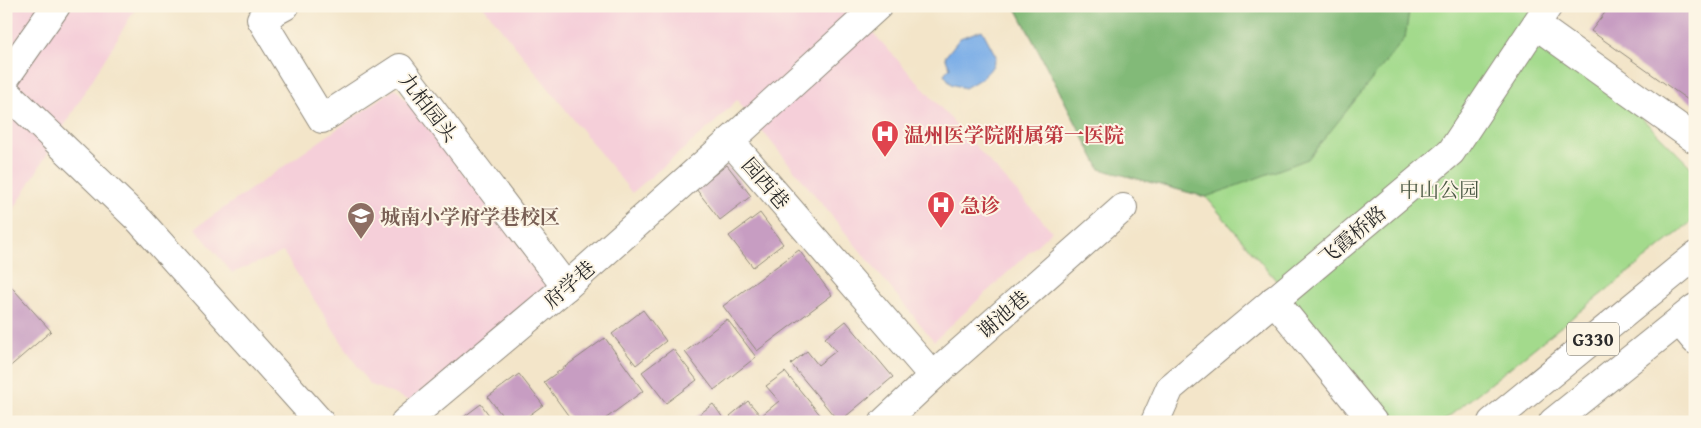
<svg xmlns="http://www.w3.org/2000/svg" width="1701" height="428" font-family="'Gentium Book Plus','Noto Serif SC',serif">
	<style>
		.built { fill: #f5cfd9 }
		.green { fill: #a3da8c; stroke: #67825c }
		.forest { fill: #82ba78; stroke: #567252 }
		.water { fill: #7baee7; stroke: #536c89 }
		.building { fill: #c79dc2 }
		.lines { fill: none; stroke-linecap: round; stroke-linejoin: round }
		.minor-casing { stroke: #8f887a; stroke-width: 30 }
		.highway-casing { stroke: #8f887a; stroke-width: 30 }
		.minor { stroke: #fff; stroke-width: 28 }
		.highway { stroke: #fff; stroke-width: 28 }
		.labels { text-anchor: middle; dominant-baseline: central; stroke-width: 4; stroke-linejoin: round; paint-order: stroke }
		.shield { fill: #fcf5e5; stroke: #6a6863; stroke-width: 1 }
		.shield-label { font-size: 19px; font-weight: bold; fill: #2b2b2b }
		.street-label { font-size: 20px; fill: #2b2b2b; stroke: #fcf5e5 }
		.health-label { font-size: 20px; font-weight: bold; fill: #be3a42; stroke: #fcf5e5; text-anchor: start }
		.park-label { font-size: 20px; fill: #495743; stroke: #fcf5e5 }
		.education-label { font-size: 20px; font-weight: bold; fill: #785e54; stroke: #fcf5e5; text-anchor: start }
	</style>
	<rect width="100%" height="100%" fill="#fcf5e5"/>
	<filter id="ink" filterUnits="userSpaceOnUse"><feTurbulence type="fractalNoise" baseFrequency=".02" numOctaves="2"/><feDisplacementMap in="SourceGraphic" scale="10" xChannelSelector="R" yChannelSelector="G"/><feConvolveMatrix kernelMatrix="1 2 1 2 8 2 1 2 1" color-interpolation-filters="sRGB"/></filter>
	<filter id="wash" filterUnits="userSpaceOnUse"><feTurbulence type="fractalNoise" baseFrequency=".0096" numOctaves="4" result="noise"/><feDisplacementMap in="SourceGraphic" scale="20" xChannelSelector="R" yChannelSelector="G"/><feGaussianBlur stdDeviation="1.12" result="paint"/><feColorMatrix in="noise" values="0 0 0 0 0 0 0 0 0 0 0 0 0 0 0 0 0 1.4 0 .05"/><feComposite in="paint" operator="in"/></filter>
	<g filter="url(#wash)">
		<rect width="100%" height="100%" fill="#f3e5c9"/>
		<g class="built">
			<polygon points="6,6 137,6 6,222"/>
			<polygon points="483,6 872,6 866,25 1052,231 934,341 737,100 713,124 632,193"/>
			<polygon points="396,88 554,287 413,402 369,384 283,252 232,273 195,228"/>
		</g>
		<polygon class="green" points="1015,6 1529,6 1695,171 1695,219 1442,422 1395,422 1206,197 1100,169"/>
		<polygon class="forest" points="1015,6 1410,6 1405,38 1308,159 1206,197 1100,169"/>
		<path class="water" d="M 982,30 L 996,56 C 993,73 979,80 965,88 L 951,84 L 944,74 L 950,67 L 945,57 L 960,38 Z"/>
		<g id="blocks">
			<g class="building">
				<polygon points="1610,6 1695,6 1695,105 1591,31"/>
				<polygon points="727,165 751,196 720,220 696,189"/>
				<polygon points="760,213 783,244 753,267 729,236"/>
				<polygon points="799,250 832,295 757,351 723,306"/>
				<polygon points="6,281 51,331 6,370"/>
				<polygon points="643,310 666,341 636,365 612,334"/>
				<polygon points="727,319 756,357 714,390 685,352"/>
				<polygon points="846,321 893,377 839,422 791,364 807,351 818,365 836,351 825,338"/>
				<polygon points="605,338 643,391 601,422 573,422 544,382"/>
				<polygon points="673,349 697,380 666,403 642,372"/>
				<polygon points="785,372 826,422 734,422 730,416 748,401 761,416 779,401 766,386"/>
				<polygon points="519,374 543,405 520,422 507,422 488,397"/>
				<polygon points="481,404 494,422 457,422"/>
				<polygon points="713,404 726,422 689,422"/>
			</g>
		</g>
	</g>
	<g filter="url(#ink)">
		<use href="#blocks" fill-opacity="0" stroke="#8f887a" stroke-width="1"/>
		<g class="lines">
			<defs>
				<g id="minor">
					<polyline points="285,6 261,19 322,119 400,68 566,287"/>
					<polyline points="878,6 730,141 933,376"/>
					<polyline points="1536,25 1695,139"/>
					<polyline points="6,77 56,6"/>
					<polyline points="6,92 140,221 320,422"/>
					<polyline points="1274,300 1373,422"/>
					<polyline points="1679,321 1695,340"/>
					<polyline points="405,422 566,287 730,141"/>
					<polyline points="884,422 933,376 1123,208"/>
					<polyline points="1155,422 1170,388 1451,152 1548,6"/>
				</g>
				<g id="highway">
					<polyline points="1492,422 1695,256"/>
					<polyline points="1553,422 1695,308"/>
				</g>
			</defs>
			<use href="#minor" class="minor-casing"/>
			<use href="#highway" class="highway-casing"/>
			<use href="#minor" class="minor"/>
			<use href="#highway" class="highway"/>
		</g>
	</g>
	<defs>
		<symbol id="hospital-pin" viewBox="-11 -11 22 30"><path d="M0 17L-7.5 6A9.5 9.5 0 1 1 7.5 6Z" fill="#e0444e" stroke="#fcf5e5"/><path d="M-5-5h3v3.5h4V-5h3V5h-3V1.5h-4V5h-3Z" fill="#fff"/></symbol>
		<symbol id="school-pin" viewBox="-11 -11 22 30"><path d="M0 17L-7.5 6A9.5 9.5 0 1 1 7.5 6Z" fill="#8d6e63" stroke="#fcf5e5"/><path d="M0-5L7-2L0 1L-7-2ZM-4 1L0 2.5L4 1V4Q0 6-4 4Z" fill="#fff"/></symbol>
	</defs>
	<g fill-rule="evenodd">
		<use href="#hospital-pin" x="869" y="118" width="32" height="43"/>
		<use href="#hospital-pin" x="925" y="189" width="32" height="43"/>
		<use href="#school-pin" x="345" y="200" width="32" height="43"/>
	</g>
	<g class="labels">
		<rect class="shield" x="1567" y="322.5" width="52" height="33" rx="4"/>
		<g class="shield-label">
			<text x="1593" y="339">G330</text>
		</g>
		<g class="street-label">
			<text transform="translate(429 107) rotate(52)">九柏园头</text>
			<text transform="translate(766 183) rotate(49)">园西巷</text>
			<text transform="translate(1352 235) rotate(-40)">飞霞桥路</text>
			<text transform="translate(569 284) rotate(-41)">府学巷</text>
			<text transform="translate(1003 314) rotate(-41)">谢池巷</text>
		</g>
		<g class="health-label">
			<text x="904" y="134">温州医学院附属第一医院</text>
			<text x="960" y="205">急诊</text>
		</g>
		<g class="park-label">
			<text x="1439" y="189">中山公园</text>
		</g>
		<g class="education-label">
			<text x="380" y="216">城南小学府学巷校区</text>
		</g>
	</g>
	<rect width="1701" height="428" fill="none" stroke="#fcf5e5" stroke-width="25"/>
</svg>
